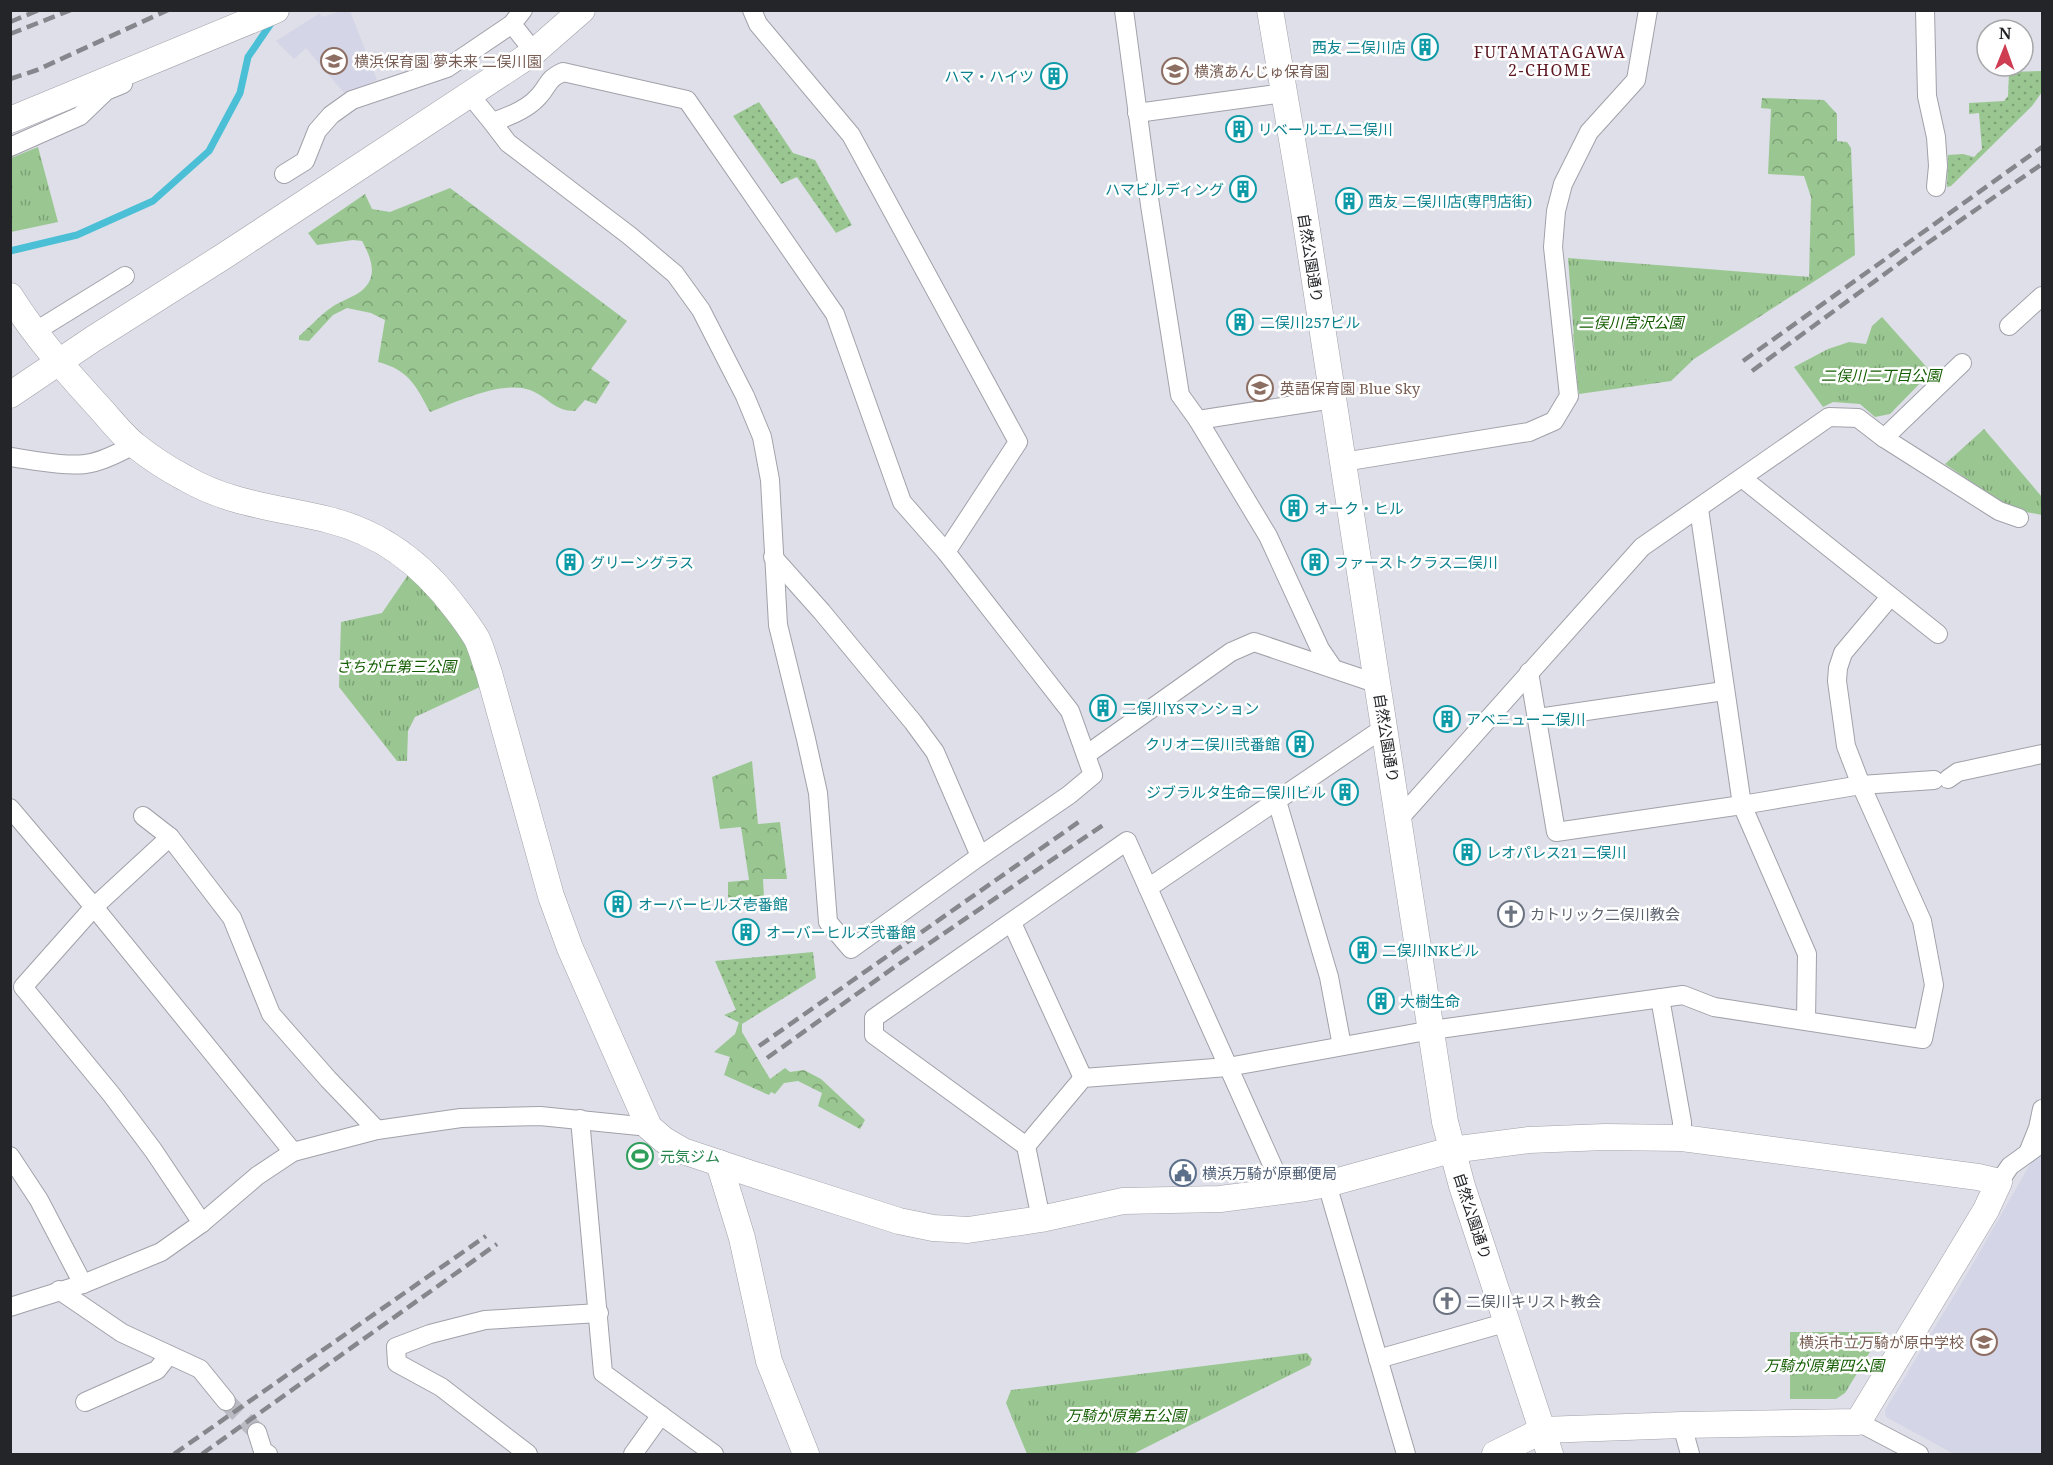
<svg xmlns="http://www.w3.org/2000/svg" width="2053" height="1465" font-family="'Noto Serif','Noto Sans JP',serif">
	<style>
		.built { fill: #d4d5e6 }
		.grass { fill: url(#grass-dots) }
		.forest { fill: url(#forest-crowns) }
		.park { fill: url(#park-tufts) }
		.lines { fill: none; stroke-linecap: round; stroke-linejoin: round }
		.stream { stroke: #4abfd5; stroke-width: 7 }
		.street-tunnel { stroke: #b9bac2; stroke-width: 18; stroke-dasharray: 18 9; stroke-linecap: butt }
		.street-casing { stroke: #a1a1aa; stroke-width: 20 }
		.secondary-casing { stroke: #a1a1aa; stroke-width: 27 }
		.street { stroke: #fff; stroke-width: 18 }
		.secondary { stroke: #fff; stroke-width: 26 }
		.rail { stroke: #86878d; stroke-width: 4.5; stroke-dasharray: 12 6; stroke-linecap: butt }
		.labels { text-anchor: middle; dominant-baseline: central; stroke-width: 5; stroke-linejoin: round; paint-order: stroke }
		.culture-label { font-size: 15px; fill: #0d838f; stroke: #fff; text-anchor: start }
		.education-label { font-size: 15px; fill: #785e54; stroke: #fff; text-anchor: start }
		.street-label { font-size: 15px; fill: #242528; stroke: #fff }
		.park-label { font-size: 15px; font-style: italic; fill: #135d00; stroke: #fff }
		.worship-label { font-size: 15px; fill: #5b616d; stroke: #fff; text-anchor: start }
		.leisure-label { font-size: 15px; fill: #27864d; stroke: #fff; text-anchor: start }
		.service-label { font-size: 15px; fill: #4e5e75; stroke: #fff; text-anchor: start }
		.neighbourhood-label { font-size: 16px; letter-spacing: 1.5px; fill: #5b1620; stroke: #fff }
	</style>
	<defs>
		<pattern id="grass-dots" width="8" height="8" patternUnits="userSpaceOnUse" patternTransform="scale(1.5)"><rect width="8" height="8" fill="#9ac791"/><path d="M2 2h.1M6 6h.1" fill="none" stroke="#7da176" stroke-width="1.8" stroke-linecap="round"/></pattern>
		<pattern id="forest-crowns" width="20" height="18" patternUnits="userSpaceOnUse" patternTransform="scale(1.5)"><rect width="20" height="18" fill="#9ac791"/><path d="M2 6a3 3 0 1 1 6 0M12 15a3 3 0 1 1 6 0" fill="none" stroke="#7da176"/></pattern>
		<pattern id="park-tufts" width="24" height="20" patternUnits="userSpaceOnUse" patternTransform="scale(1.5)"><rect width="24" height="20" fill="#9ac791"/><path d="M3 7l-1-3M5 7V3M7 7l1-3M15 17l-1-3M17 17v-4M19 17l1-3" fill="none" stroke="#7da176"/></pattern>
	</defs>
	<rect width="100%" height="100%" fill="#dedfe8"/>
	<g class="built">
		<polygon points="341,11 350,11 377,80 345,94 306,48 294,59 276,41 320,13 322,17"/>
		<polygon points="2042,1151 2042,1454 1954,1454 1886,1417 1885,1410 1967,1274 2033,1159"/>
	</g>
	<g class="grass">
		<polygon points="2042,71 2042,92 2032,106 1951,186 1947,187 1948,155 1963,154 1974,157 1982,149 1979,113 1969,114 1969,103 2004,101 2008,96 2009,72"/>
		<polygon points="759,102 793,153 815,160 852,225 836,233 797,177 781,184 733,116"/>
		<polygon points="813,952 816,978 742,1024 724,1015 736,1010 715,961"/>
	</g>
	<g class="forest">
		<polygon points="1762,98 1824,100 1837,114 1837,141 1847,142 1851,148 1855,255 1694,359 1671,381 1579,394 1573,334 1809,279 1811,197 1804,176 1768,174 1771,109 1761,108"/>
		<path d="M 450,188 L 627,321 L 591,369 L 610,382 L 596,404 L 585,400 L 575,411 C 554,411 548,397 530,390 C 502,380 457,402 430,412 C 416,386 409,370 378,362 L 385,320 L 371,313 L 347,308 L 333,315 L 309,341 L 299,340 L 299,336 C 311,326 322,313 335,305 C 342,301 350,298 357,294 C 379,280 373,261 362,241 L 353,240 L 317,245 L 308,233 L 365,194 L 372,209 L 390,212 Z"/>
		<polygon points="752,761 758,824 780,822 787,879 763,879 764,898 728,904 728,882 749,880 741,827 720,829 712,777"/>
		<polygon points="739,1022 742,1024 742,1032 770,1079 785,1068 790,1072 804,1070 821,1079 865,1120 860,1129 818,1106 822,1093 798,1081 784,1083 775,1094 771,1092 769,1095 724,1075 730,1057 714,1052 735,1034"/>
	</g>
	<g class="park">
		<polygon points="38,147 58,222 11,232 11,158"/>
		<polygon points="1568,258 1810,277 1813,281 1692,357 1672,377 1578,390"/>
		<polygon points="1882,317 1931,372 1890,414 1875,417 1860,404 1833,402 1823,407 1794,367 1828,349 1849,342 1866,344 1872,326"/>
		<polygon points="1984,429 2042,497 2042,515 2011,509 1945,464"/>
		<polygon points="410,572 449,618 468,649 482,686 415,717 408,731 407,761 397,761 339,687 341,622 382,613"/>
		<polygon points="1790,1332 1882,1332 1845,1393 1836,1399 1790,1399"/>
		<polygon points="1307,1353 1312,1359 1310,1365 1133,1454 1027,1454 1006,1403 1011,1390"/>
	</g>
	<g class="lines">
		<polyline class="stream" points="10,251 77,235 153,201 209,151 240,93 248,57 272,22"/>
		<polyline class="street-tunnel" points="226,1401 257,1432"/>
		<defs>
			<g id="street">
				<polyline points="752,10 758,24 851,135 1018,442 946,552"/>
				<polyline points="1124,10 1150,205 1180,395 1198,420 1268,536 1320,649 1333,668"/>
				<polyline points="1925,10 1927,96 1936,137 1938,166 1936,187"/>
				<polyline points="512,24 534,52"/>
				<path d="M 470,95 L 492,122 C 508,117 528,109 539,96 C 550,84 546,80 563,72 L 687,100 L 835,314 L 902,502 L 946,552 L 1070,711 L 1093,775 L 1069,795 L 980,856 L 851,949 L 828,922 L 818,793 L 806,739 L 778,625 L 770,480 L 762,437 L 745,396 L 701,310 L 675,274 L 630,236 L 508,143 L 492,122"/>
				<polyline points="1137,113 1284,93"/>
				<polyline points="10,147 80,116 106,91 123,84"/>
				<polyline points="284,174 305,161 317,131 331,115 352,100 447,68 512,24 523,10"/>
				<polyline points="2009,326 2042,296"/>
				<polyline points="36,331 125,276"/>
				<polyline points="1198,420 1333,399"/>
				<polyline points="1884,438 1999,511 2019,518"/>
				<path d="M 10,457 C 32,460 70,468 91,463 C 106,460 120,452 134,445"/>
				<polyline points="1343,462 1529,432 1554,421 1569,396 1553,247 1556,211 1563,184 1589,132 1636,80 1648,10"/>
				<polyline points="1742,478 1938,634"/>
				<polyline points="1699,509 1742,805 1807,954 1806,1021"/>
				<polyline points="773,557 822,612 913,722 935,752 980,856"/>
				<polyline points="1529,672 1556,832 1742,805 1861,785 1934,780"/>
				<polyline points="1538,718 1724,691"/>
				<polyline points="1086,755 1231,652 1254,642 1378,684"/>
				<polyline points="1948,779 1958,772 2042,754"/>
				<polyline points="1277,801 1329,977 1342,1046"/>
				<polyline points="10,808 94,907 293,1152"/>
				<polyline points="143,816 170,837 232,918 271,1014 328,1079 377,1130"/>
				<polyline points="1399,819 1642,547 1829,417 1858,418 1884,438 1962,363"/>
				<polyline points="170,837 94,907 23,987 111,1094 153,1150 202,1223"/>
				<polyline points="1148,888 1284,1191"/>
				<polyline points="1012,923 1083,1078"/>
				<polyline points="1660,998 1682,1122 1682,1138"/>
				<polyline points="580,1119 603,1373 714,1454"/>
				<polyline points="1026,1146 1083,1078 1228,1067 1432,1030 1683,995 1714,1007 1923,1039 1934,985 1922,921 1861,785 1846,746 1837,681 1838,668 1843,653 1890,597"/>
				<polyline points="2028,1153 2038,1128 2042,1109"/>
				<polyline points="10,1156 39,1200 83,1284"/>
				<polyline points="1999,1182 2010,1166 2042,1143"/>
				<polyline points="1327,1184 1406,1454"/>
				<polyline points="1041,1219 1026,1146 874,1035 874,1018 1127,841 1148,888 1385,727"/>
				<polyline points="59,1290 122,1333 200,1369 226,1401"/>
				<polyline points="10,1307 83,1284 161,1252 202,1223 257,1176 293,1152 377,1130 461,1118 540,1116 649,1127"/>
				<polyline points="1378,1359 1508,1322"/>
				<polyline points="85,1402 157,1370 169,1355"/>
				<polyline points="1858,1422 1919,1454"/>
				<polyline points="1682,1425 1690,1454"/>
				<polyline points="257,1432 263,1451 268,1454"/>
				<polyline points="528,1454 441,1387 397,1363 396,1347 430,1334 485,1320 599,1313"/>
				<polyline points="633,1454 661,1415"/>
			</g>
			<g id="secondary">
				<polyline points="1270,10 1303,204 1445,1122 1462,1186 1550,1454"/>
				<polyline points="10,120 276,10"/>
				<path d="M 10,296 C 35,336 67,372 98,406 C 110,419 122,435 136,446 C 151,458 168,469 185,478 C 229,504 280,508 329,520 C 382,533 424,566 456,609 C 463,618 471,629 477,639 C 482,650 485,662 489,673 L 551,896 L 570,948 L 649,1127 L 664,1140 L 683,1151 L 755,1175 L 899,1221 L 933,1228 L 968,1230 L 1041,1219 L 1123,1201 L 1220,1199 L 1305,1188 L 1327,1184 L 1451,1150 L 1529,1140 L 1605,1137 L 1682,1138 L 1978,1177 L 1999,1182 L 1986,1210 L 1858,1422 L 1682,1425 L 1543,1430 L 1495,1454"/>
				<polyline points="10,395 93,339 224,256 534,52 582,10"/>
				<polyline points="719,1163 742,1238 769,1361 806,1454"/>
			</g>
		</defs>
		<use href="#street" class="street-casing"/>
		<use href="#secondary" class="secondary-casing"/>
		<use href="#street" class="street"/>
		<use href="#secondary" class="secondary"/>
		<g class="rail">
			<polyline points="10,22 39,10"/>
			<polyline points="10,34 71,10"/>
			<polyline points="10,79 37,70 168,10"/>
			<polyline points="1743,361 2042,147"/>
			<polyline points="1752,371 1916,251 2042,164"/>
			<polyline points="759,1046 1083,819"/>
			<polyline points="767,1058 896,966 1106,823"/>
			<polyline points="174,1454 486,1236"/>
			<polyline points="202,1454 497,1244"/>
		</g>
	</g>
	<defs>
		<symbol id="building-ring" viewBox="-11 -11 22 22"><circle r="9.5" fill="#fff" stroke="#0f9aa8" stroke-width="1.5"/><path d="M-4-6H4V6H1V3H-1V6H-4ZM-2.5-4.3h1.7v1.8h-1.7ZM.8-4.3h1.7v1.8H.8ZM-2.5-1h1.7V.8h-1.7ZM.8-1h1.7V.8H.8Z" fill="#0f9aa8"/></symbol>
		<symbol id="school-ring" viewBox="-11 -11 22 22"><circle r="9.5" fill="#fff" stroke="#8d6e63" stroke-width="1.5"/><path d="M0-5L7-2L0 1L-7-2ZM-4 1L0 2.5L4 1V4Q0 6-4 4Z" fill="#8d6e63"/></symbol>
		<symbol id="church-ring" viewBox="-11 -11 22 22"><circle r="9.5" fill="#fff" stroke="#6b7280" stroke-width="1.5"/><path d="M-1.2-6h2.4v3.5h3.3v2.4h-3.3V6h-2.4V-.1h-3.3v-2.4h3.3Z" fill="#6b7280"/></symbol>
		<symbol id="stadium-ring" viewBox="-11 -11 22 22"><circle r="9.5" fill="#fff" stroke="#2e9e5b" stroke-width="1.5"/><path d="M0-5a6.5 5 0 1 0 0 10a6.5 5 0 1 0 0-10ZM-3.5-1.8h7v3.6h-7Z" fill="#2e9e5b"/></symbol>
		<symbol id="civic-ring" viewBox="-11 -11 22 22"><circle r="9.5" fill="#fff" stroke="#5c6f8a" stroke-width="1.5"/><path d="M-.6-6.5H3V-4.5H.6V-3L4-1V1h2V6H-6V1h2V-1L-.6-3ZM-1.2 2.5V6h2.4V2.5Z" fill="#5c6f8a"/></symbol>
	</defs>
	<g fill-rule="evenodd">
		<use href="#building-ring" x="1410" y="32" width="30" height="30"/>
		<use href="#school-ring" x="319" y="46" width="30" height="30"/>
		<use href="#school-ring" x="1160" y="56" width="30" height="30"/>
		<use href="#building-ring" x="1039" y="61" width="30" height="30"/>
		<use href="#building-ring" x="1224" y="114" width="30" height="30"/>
		<use href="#building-ring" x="1228" y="174" width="30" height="30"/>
		<use href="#building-ring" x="1334" y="186" width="30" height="30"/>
		<use href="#building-ring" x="1225" y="307" width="30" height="30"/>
		<use href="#school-ring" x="1245" y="373" width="30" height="30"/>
		<use href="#building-ring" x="1279" y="493" width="30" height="30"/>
		<use href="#building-ring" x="555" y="547" width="30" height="30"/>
		<use href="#building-ring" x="1300" y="547" width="30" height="30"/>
		<use href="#building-ring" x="1088" y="693" width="30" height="30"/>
		<use href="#building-ring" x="1432" y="704" width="30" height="30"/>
		<use href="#building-ring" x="1285" y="729" width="30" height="30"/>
		<use href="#building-ring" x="1330" y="777" width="30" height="30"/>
		<use href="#building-ring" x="1452" y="837" width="30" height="30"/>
		<use href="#building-ring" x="603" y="889" width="30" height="30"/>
		<use href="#church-ring" x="1496" y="899" width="30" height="30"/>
		<use href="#building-ring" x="731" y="917" width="30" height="30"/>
		<use href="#building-ring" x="1348" y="935" width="30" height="30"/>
		<use href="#building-ring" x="1366" y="986" width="30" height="30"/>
		<use href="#stadium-ring" x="625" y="1141" width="30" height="30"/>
		<use href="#civic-ring" x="1168" y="1158" width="30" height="30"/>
		<use href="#church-ring" x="1432" y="1286" width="30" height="30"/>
		<use href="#school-ring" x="1969" y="1327" width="30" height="30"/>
	</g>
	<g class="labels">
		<g class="culture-label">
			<text x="1406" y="47" text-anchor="end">西友 二俣川店</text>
			<text x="1034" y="76" text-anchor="end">ハマ・ハイツ</text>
			<text x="1258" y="129">リベールエム二俣川</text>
			<text x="1224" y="189" text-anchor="end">ハマビルディング</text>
			<text x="1368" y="201">西友 二俣川店(専門店街)</text>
			<text x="1260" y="322">二俣川257ビル</text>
			<text x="1314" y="508">オーク・ヒル</text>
			<text x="590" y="562">グリーングラス</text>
			<text x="1334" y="562">ファーストクラス二俣川</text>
			<text x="1122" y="708">二俣川YSマンション</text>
			<text x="1466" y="719">アベニュー二俣川</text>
			<text x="1280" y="744" text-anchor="end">クリオ二俣川弐番館</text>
			<text x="1326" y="792" text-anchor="end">ジブラルタ生命二俣川ビル</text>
			<text x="1486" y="852">レオパレス21 二俣川</text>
			<text x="638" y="904">オーバーヒルズ壱番館</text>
			<text x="766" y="932">オーバーヒルズ弐番館</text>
			<text x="1382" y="950">二俣川NKビル</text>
			<text x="1400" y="1001">大樹生命</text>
		</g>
		<g class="education-label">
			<text x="354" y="61">横浜保育園 夢未来 二俣川園</text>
			<text x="1194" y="71">横濱あんじゅ保育園</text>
			<text x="1280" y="388">英語保育園 Blue Sky</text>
			<text x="1964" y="1342" text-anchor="end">横浜市立万騎が原中学校</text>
		</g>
		<g class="street-label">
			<text transform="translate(1311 258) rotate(81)">自然公園通り</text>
			<text transform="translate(1387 738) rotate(81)">自然公園通り</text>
			<text transform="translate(1473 1216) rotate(72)">自然公園通り</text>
		</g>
		<g class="park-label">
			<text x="1631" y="322">二俣川宮沢公園</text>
			<text x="1881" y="375">二俣川二丁目公園</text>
			<text x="396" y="666">さちが丘第三公園</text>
			<text x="1824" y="1365">万騎が原第四公園</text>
			<text x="1126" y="1415">万騎が原第五公園</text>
		</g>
		<g class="worship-label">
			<text x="1530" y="914">カトリック二俣川教会</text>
			<text x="1466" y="1301">二俣川キリスト教会</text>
		</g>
		<g class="leisure-label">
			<text x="660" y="1156">元気ジム</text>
		</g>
		<g class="service-label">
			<text x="1202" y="1173">横浜万騎が原郵便局</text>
		</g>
		<g class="neighbourhood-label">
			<text x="1550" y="52">FUTAMATAGAWA<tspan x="1550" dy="18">2-CHOME</tspan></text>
		</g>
	</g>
	<rect width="2053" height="1465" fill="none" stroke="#242528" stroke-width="24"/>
	<g transform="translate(2005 48) rotate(1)"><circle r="28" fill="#ffffff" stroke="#a7a8a9" stroke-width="1.5"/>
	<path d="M0-4.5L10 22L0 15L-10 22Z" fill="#ce3d52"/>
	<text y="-9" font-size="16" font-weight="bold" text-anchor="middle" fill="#242528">N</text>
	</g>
</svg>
